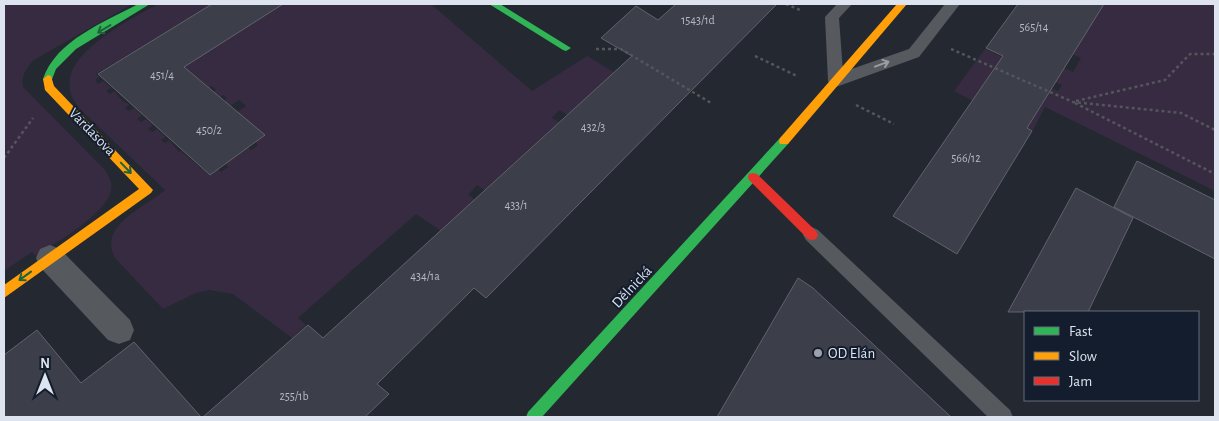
<svg xmlns="http://www.w3.org/2000/svg" width="1219" height="421" font-family="'Alegreya Sans',sans-serif">
	<style>
		.green { fill: #372b41 }
		.building { fill: #3c3e49; stroke: #61636c }
		.lines { fill: none; stroke-linecap: round; stroke-linejoin: round }
		.path { stroke: #53565b; stroke-width: 2.5; stroke-dasharray: 3 3; stroke-linecap: butt }
		.lane { fill: #565a5e; fill-rule: evenodd }
		.street { fill: #565a5e; fill-rule: evenodd }
		.fast { fill: #30b455; fill-rule: evenodd }
		.slow { fill: #ff9f0a; fill-rule: evenodd }
		.jam { fill: #e5322d; fill-rule: evenodd }
		.oneway { stroke: #20613f }
		.oneway2 { stroke: #9a9fa6 }
		.poi-dot { fill: #9ca2ac; stroke: #131d2d; stroke-width: 2 }
		.labels { text-anchor: middle; dominant-baseline: central; stroke-width: 4; stroke-linejoin: round; paint-order: stroke }
		.number-label { font-size: 12px; fill: #b5bac6 }
		.street-label { font-size: 15px; fill: #dde4ef; stroke: #131d2d }
		.poi-label { font-size: 15px; fill: #dde4ef; stroke: #131d2d; text-anchor: start }
	</style>
	<rect width="100%" height="100%" fill="#232831"/>
	<g class="green">
		<path d="M 4,4 L 132,4 L 34,60 C 26,68 21,76 23,87 L 105,170 C 109,177 113,183 111,191 C 105,215 55,243 36,256 L 32,252 L 4,271 Z"/>
		<path d="M 158,4 L 212,4 L 96,74 L 99,77 L 95,80 L 98,84 L 103,81 L 111,88 L 106,91 L 110,94 L 114,91 L 124,102 L 130,104 L 125,108 L 129,111 L 134,108 L 142,115 L 137,119 L 141,122 L 146,119 L 153,125 L 148,129 L 152,132 L 157,129 L 166,137 L 161,140 L 165,143 L 169,140 L 179,152 L 181,151 L 209,175 L 218,169 L 221,172 L 228,167 L 225,163 L 248,147 L 251,150 L 258,145 L 236,113 L 246,106 L 239,100 L 229,107 L 223,102 L 227,98 L 223,95 L 219,98 L 212,93 L 216,90 L 212,86 L 208,89 L 182,68 L 283,4 L 431,4 L 532,91 L 587,56 L 674,108 L 668,115 L 656,108 L 568,115 L 559,110 L 553,117 L 551,117 L 559,122 L 485,191 L 477,185 L 470,193 L 469,193 L 468,194 L 475,200 L 441,231 L 416,214 L 298,318 L 306,325 L 292,338 L 233,294 L 209,290 L 196,293 L 163,309 L 115,258 C 97,225 146,207 165,190 L 79,108 C 41,62 127,22 158,4 Z"/>
		<polygon points="1104,4 1215,4 1215,191 1045,107 1032,132 954,91 985,49 1020,65 1016,71 1058,91 1062,85 1055,82 1064,68 1073,72 1081,58 1072,54"/>
	</g>
	<g class="building">
		<polygon points="212,4 283,4 184,67 265,135 210,175 98,74"/>
		<polygon points="676,4 777,4 486,298 474,288 377,384 389,394 365,417 203,417 308,325 323,338 632,56 601,38 636,6 658,20"/>
		<polygon points="1018,4 1104,4 1027,128 1032,131 957,254 893,216 1003,56 986,48"/>
		<polygon points="1137,161 1215,200 1215,259 1114,207"/>
		<polygon points="1076,188 1133,218 1088,312 1008,312"/>
		<polygon points="798,278 813,288 951,417 717,417"/>
		<polygon points="37,330 81,383 134,342 201,417 4,417 4,355"/>
	</g>
	<g class="lines">
		<g class="path">
			<polyline points="786,4 800,10"/>
			<polyline points="596,49 621,49 711,103"/>
			<polyline points="951,49 1073,102 1181,113 1215,130"/>
			<polyline points="755,56 797,76"/>
			<polyline points="1076,101 1165,80 1190,54 1215,54"/>
			<polyline points="1075,103 1215,174"/>
			<polyline points="856,105 894,124"/>
			<polyline points="4,158 33,118"/>
		</g>
		<g class="lane">
			<polygon points="837,4 852,4 839,18 843,72 909,49 945,4 960,4 919,57 836,87 831,85 828,81 825,17"/>
			<polygon points="812,227 818,230 1010,410 1013,417 988,417 806,240 803,235 806,230"/>
		</g>
		<polygon class="street" points="50,245 60,249 130,320 134,330 130,340 119,344 108,340 40,267 36,258 40,249"/>
		<g class="fast">
			<path d="M 138,4 L 150,4 L 76,49 L 56,69 L 51,82 L 45,82 L 43,79 C 56,40 105,22 138,4 Z"/>
			<polygon points="489,4 500,4 571,48 566,51 563,50"/>
			<polygon points="784,137 788,138 789,141 788,144 542,417 526,417 528,412 780,138"/>
		</g>
		<g class="slow">
			<polygon points="897,4 907,4 788,144 780,144 779,141 780,138"/>
			<polygon points="48,75 51,76 54,86 153,190 151,193 4,298 4,285 139,189 45,90 43,79"/>
		</g>
		<polygon class="jam" points="753,173 757,174 816,231 818,235 816,239 812,240 808,239 749,180 748,177 749,174"/>
	</g>
	<defs><path id="oneway-shaft" d="M-6 0H5M1.5-3L5.5 0L1.5 3" fill="none" stroke-width="1.6" stroke-linecap="round" stroke-linejoin="round" transform="scale(1.25)"/></defs>
	<g class="oneway">
		<use href="#oneway-shaft" transform="translate(104 29) rotate(149)"/>
		<use href="#oneway-shaft" transform="translate(126 168) rotate(46)"/>
		<use href="#oneway-shaft" transform="translate(25 276) rotate(144)"/>
	</g>
	<use class="oneway2" href="#oneway-shaft" transform="translate(882 64) rotate(-20)"/>
	<circle class="poi-dot" cx="818" cy="353" r="5"/>
	<g class="labels">
		<g class="number-label">
			<text x="698" y="20">1543/1d</text>
			<text x="1034" y="27">565/14</text>
			<text x="162" y="75">451/4</text>
			<text x="593" y="127">432/3</text>
			<text x="209" y="130">450/2</text>
			<text x="966" y="158">566/12</text>
			<text x="516" y="205">433/1</text>
			<text x="425" y="276">434/1a</text>
			<text x="294" y="396">255/1b</text>
		</g>
		<g class="street-label">
			<text transform="translate(92 132) rotate(46)">Vardasova</text>
			<text transform="translate(632 287) rotate(-47)">Dělnická</text>
		</g>
		<g class="poi-label">
			<text x="828" y="353">OD Elán</text>
		</g>
	</g>
	<rect width="1219" height="421" fill="none" stroke="#dde4ef" stroke-width="10"/>
	<rect x="1024" y="311" width="175" height="90" fill="#131d2d" stroke="#646d7b"/>
	<rect x="1034" y="327" width="25" height="8" fill="#30b455" stroke="#646d7b"/>
	<text x="1069" y="336" font-size="15" fill="#dde4ef">Fast</text>
	<rect x="1034" y="352" width="25" height="8" fill="#ff9f0a" stroke="#646d7b"/>
	<text x="1069" y="361" font-size="15" fill="#dde4ef">Slow</text>
	<rect x="1034" y="377" width="25" height="8" fill="#e5322d" stroke="#646d7b"/>
	<text x="1069" y="386" font-size="15" fill="#dde4ef">Jam</text>
	<g transform="translate(45 376)" stroke="#131d2d" stroke-width="4" paint-order="stroke">
	<path d="M0-4L9 19L0 12L-9 19Z" fill="#dde4ef"/>
	<text y="-8" font-size="14" font-weight="bold" text-anchor="middle" fill="#dde4ef">N</text>
	</g>
</svg>
